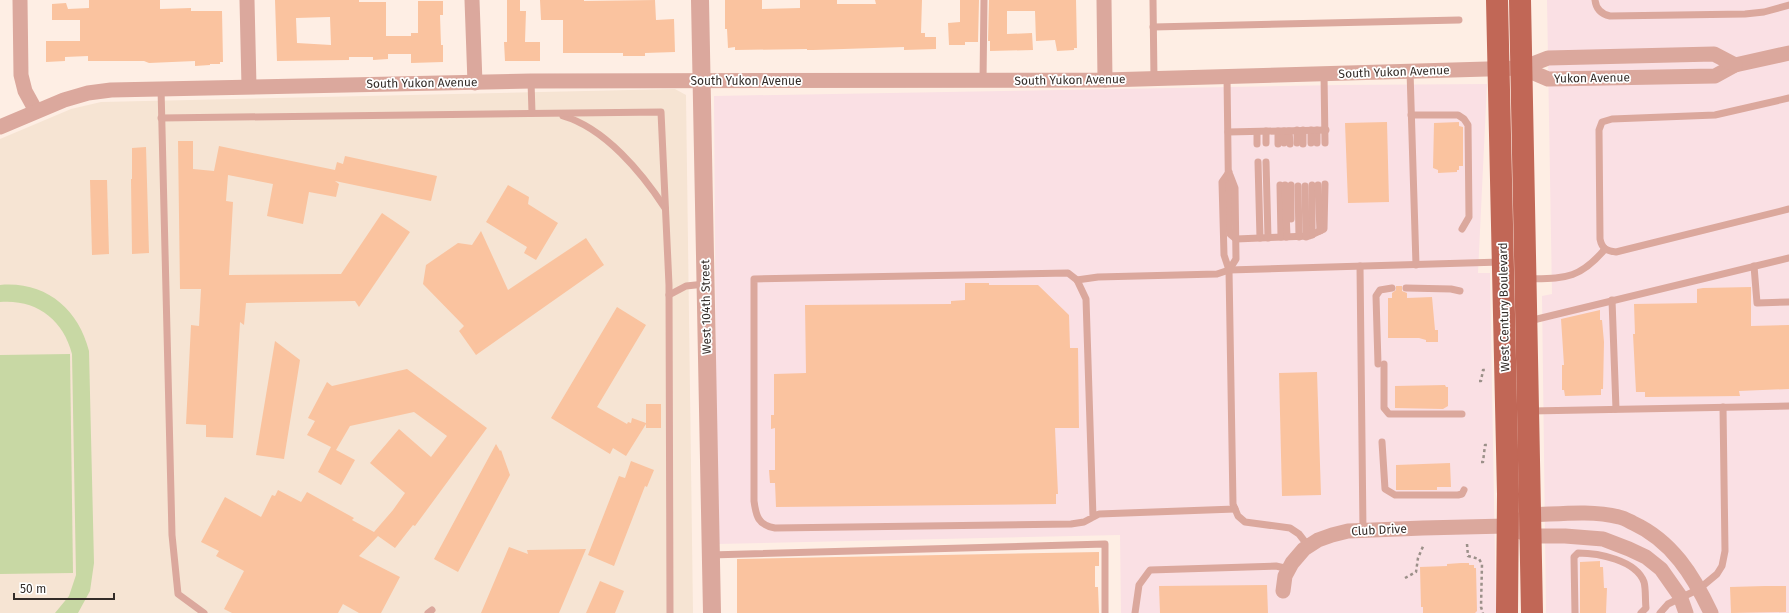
<svg xmlns="http://www.w3.org/2000/svg" width="1789" height="613" font-family="'Fira Sans',sans-serif">
	<style>
		.commercial { fill: #fae0e4 }
		.education { fill: #f6e4d3 }
		.grass { fill: #c8d8a4 }
		.building { fill: #fac39f; fill-rule: evenodd }
		.lines { fill: none; stroke-linecap: round; stroke-linejoin: round }
		.path { stroke: #9b9089; stroke-width: 2.5; stroke-dasharray: 3 3; stroke-linecap: butt }
		.service { stroke: #dba89d; stroke-width: 7 }
		.minor { stroke: #dba89d; stroke-width: 15 }
		.tertiary { stroke: #dba89d; stroke-width: 18 }
		.primary { stroke: #c16756; stroke-width: 22 }
		.labels { text-anchor: middle; dominant-baseline: central; stroke-width: 3.5; stroke-linejoin: round; paint-order: stroke }
		.street-label { font-size: 12px; fill: #332c28; stroke: #fff }
	</style>
	<rect width="100%" height="100%" fill="#feeee4"/>
	<g class="commercial">
		<polygon points="1547,0 1789,0 1789,613 1546,613 1542,296 1552,294"/>
		<polygon points="1487,84 1478,273 1490,273 1496,613 1121,613 1120,535 717,544 714,96 1339,85"/>
	</g>
	<polygon class="education" points="675,89 686,95 693,613 0,613 0,139 71,109 101,102"/>
	<g class="grass">
		<path d="M 0,285 C 45,281 78,308 89,351 L 94,563 L 90,591 L 78,613 L 55,613 L 69,596 L 76,575 L 72,354 C 63,319 36,299 0,302 Z"/>
		<polygon points="70,354 73,573 0,574 0,355"/>
	</g>
	<g class="building">
		<polygon points="89,0 160,0 160,9 191,8 191,11 222,11 223,62 220,62 220,64 210,64 210,65 195,66 195,61 149,63 144,61 88,61 88,56 65,57 65,61 46,62 46,41 80,41 80,20 52,20 52,4 66,3 68,9 89,8"/>
		<path d="M 275,0 L 359,0 L 359,2 L 386,2 L 386,36 L 411,36 L 411,33 L 418,33 L 418,1 L 443,1 L 443,15 L 440,15 L 441,45 L 443,45 L 443,62 L 411,63 L 411,54 L 388,54 L 388,59 L 373,60 L 373,57 L 349,57 L 349,60 L 277,61 ZM 330,17 L 331,45 L 297,43 L 296,18 Z"/>
		<polygon points="507,0 520,0 520,11 526,11 525,42 540,42 540,61 505,61 504,42 507,42"/>
		<polygon points="540,0 584,0 584,1 655,0 656,20 674,19 675,52 645,53 645,56 623,56 623,53 563,53 563,20 541,20"/>
		<polygon points="725,0 762,0 762,9 800,8 800,0 837,0 837,4 876,4 875,0 922,0 921,33 925,33 925,37 936,37 936,49 904,50 904,47 813,50 807,50 807,49 735,50 735,47 728,48 727,29 725,29"/>
		<polygon points="960,0 979,0 978,42 965,42 965,45 949,45 948,23 960,22"/>
		<polygon points="989,0 1076,0 1077,48 1074,48 1074,50 1057,51 1055,40 1036,41 1035,11 1007,11 1007,34 1032,33 1033,50 990,51 990,41 988,41"/>
		<polygon points="1387,122 1389,202 1348,203 1345,123"/>
		<polygon points="1459,122 1459,126 1463,127 1463,166 1459,166 1459,170 1457,170 1457,172 1438,173 1438,170 1433,168 1434,123"/>
		<polygon points="178,141 193,141 193,169 214,171 219,146 335,170 337,162 343,164 345,156 437,176 431,201 335,181 339,184 336,197 309,192 303,224 267,216 273,184 228,175 226,201 233,202 229,275 341,274 382,213 410,232 359,307 355,301 246,303 244,325 240,322 233,438 206,437 206,425 186,424 191,325 199,326 201,289 180,289"/>
		<polygon points="146,147 149,253 132,254 131,179 132,179 132,148"/>
		<polygon points="90,180 107,180 109,254 92,255"/>
		<polygon points="508,185 529,197 528,204 558,223 536,260 524,253 527,247 486,222"/>
		<polygon points="481,231 508,290 586,238 604,265 476,355 459,331 464,326 423,284 426,265 458,243 472,245"/>
		<polygon points="965,283 989,283 989,285 1038,285 1069,315 1070,348 1078,348 1079,428 1055,428 1058,494 1056,494 1056,504 776,507 775,483 770,483 769,470 775,470 775,428 771,429 771,415 774,415 774,374 806,373 805,305 951,304 951,301 965,300"/>
		<polygon points="1396,286 1402,286 1402,291 1407,293 1407,298 1432,297 1435,330 1438,330 1438,342 1426,342 1426,340 1419,338 1388,338 1388,298 1392,298 1392,293 1396,290"/>
		<polygon points="1751,287 1751,326 1789,325 1789,389 1739,391 1740,396 1645,397 1645,392 1636,392 1633,334 1635,334 1634,304 1697,303 1697,289 1703,288"/>
		<polygon points="617,307 646,325 597,407 627,424 628,422 631,423 632,418 646,423 646,404 661,404 661,428 646,428 646,424 626,456 613,448 610,454 551,418"/>
		<polygon points="1600,310 1600,320 1602,320 1604,342 1603,389 1601,389 1601,395 1565,396 1564,390 1562,390 1562,365 1564,365 1561,319"/>
		<polygon points="275,341 300,360 284,459 256,455"/>
		<polygon points="407,369 487,428 415,526 413,525 395,548 378,536 359,556 400,577 381,613 359,613 343,604 338,613 232,613 224,609 244,571 216,556 219,551 201,542 225,497 261,517 272,495 275,496 278,490 301,502 307,492 354,518 352,520 374,532 393,510 405,493 370,463 399,429 431,457 447,436 414,412 350,426 336,450 355,460 341,485 318,472 331,447 307,435 315,421 308,418 327,382 332,386"/>
		<polygon points="1317,372 1321,495 1282,496 1279,373"/>
		<polygon points="1445,385 1446,387 1448,387 1448,406 1443,409 1395,408 1395,386"/>
		<polygon points="496,444 500,451 501,450 510,475 458,572 434,559"/>
		<polygon points="631,461 654,470 647,487 645,486 614,566 588,555 619,476 625,478"/>
		<polygon points="1450,463 1451,487 1437,487 1437,490 1396,490 1396,465"/>
		<polygon points="509,547 528,554 527,550 586,549 559,613 481,613"/>
		<polygon points="1099,552 1099,566 1095,566 1095,587 1098,587 1099,613 737,613 737,559"/>
		<polygon points="1600,561 1600,567 1603,567 1604,588 1607,588 1606,613 1580,613 1580,562"/>
		<polygon points="1461,563 1469,563 1469,565 1474,565 1474,568 1476,568 1477,611 1475,613 1423,613 1423,607 1421,607 1420,567 1447,566 1447,564"/>
		<polygon points="600,581 624,591 615,613 586,613"/>
		<polygon points="1267,585 1268,613 1160,613 1159,586"/>
		<polygon points="1765,586 1786,586 1786,612 1731,613 1730,587"/>
	</g>
	<g class="lines">
		<g class="path">
			<polyline points="1479,381 1481,381 1483,370 1487,370"/>
			<polyline points="1481,462 1483,462 1485,445 1489,445"/>
			<polyline points="1467,544 1468,556 1479,559 1482,564 1481,607 1483,613"/>
			<polyline points="1405,578 1416,572 1418,558 1424,544"/>
		</g>
		<g class="service">
			<polyline points="1153,0 1154,79"/>
			<path d="M 1595,0 C 1596,9 1601,14 1610,16 L 1745,14 L 1764,12 L 1789,5"/>
			<polyline points="1153,27 1459,20"/>
			<polyline points="1410,71 1416,265"/>
			<polyline points="1324,74 1325,143"/>
			<polyline points="1227,77 1229,228 1230,234 1236,239 1309,236 1324,229 1325,184"/>
			<polyline points="531,81 532,113"/>
			<polyline points="983,81 984,0"/>
			<polyline points="161,88 172,535 178,594 204,613"/>
			<path d="M 1789,98 L 1715,115 L 1612,119 L 1602,122 L 1599,130 L 1600,239 C 1602,249 1607,251 1616,252 L 1789,209"/>
			<polyline points="1411,115 1458,115 1464,119 1468,125 1469,217 1462,229"/>
			<path d="M 563,116 C 605,128 642,173 665,208"/>
			<polyline points="161,118 661,112 669,285 670,613"/>
			<polyline points="1297,130 1297,143"/>
			<polyline points="1303,130 1303,144"/>
			<polyline points="1311,130 1311,143"/>
			<polyline points="1317,130 1317,143"/>
			<polyline points="1266,131 1266,143"/>
			<polyline points="1278,131 1278,144"/>
			<polyline points="1284,131 1284,143"/>
			<polyline points="1289,131 1290,144"/>
			<polyline points="1228,132 1326,130"/>
			<polyline points="1257,132 1257,144"/>
			<polyline points="1258,162 1260,238"/>
			<polyline points="1266,162 1268,238"/>
			<polyline points="1229,172 1222,182 1224,255 1229,270 1233,504 1238,516 1245,522 1290,528 1299,534 1309,547"/>
			<polyline points="1280,185 1281,237"/>
			<polyline points="1285,185 1287,237"/>
			<polyline points="1291,185 1291,219"/>
			<polyline points="1312,185 1312,235"/>
			<polyline points="1318,185 1320,231"/>
			<polyline points="1298,186 1299,237"/>
			<polyline points="1305,186 1306,237"/>
			<polyline points="1360,266 1363,531"/>
			<polyline points="1754,266 1757,303 1789,302"/>
			<polyline points="1229,270 1236,259 1235,188 1230,175"/>
			<path d="M 1527,279 C 1564,278 1579,280 1605,249"/>
			<polyline points="1077,280 1098,277 1217,274 1229,270 1501,262"/>
			<polyline points="1406,288 1451,289 1460,291"/>
			<polyline points="669,295 686,286 705,284"/>
			<polyline points="1612,300 1616,409"/>
			<polyline points="1529,321 1789,258"/>
			<polyline points="1378,364 1376,296 1380,290 1392,288"/>
			<polyline points="1384,364 1384,408 1389,414 1462,414"/>
			<polyline points="1531,411 1789,406"/>
			<polyline points="1382,442 1385,489 1395,495 1458,495 1462,494 1464,490"/>
			<path d="M 1093,517 L 1086,299 L 1077,280 L 1068,273 L 754,279 L 754,501 C 756,516 758,525 775,528 L 1071,524 L 1084,522 L 1099,514 L 1235,509"/>
			<polyline points="710,555 1105,544 1105,613"/>
			<polyline points="428,613 432,610"/>
			<polyline points="1135,613 1139,585 1150,570 1276,566 1289,569"/>
			<path d="M 1575,613 L 1574,557 L 1578,553 C 1598,553 1636,560 1644,582 C 1646,589 1645,600 1646,608 L 1641,613"/>
			<polyline points="1660,613 1668,604 1699,589 1717,574 1722,566 1725,551 1723,407"/>
		</g>
		<g class="minor">
			<polyline points="20,0 21,75 25,91 36,111"/>
			<polyline points="247,0 249,86"/>
			<polyline points="472,0 475,83"/>
			<polyline points="1104,0 1105,80"/>
			<polyline points="1522,68 1548,79 1715,76 1735,65 1789,53"/>
			<polyline points="0,127 64,100 88,93 111,90 531,81 1105,80 1522,68 1548,58 1714,54 1735,65"/>
			<path d="M 1522,519 L 1531,515 C 1560,514 1591,510 1619,517 C 1624,518 1629,521 1633,523 C 1672,541 1693,575 1711,613"/>
			<polyline points="1283,591 1285,576 1292,563 1304,549 1318,540 1332,535 1348,531 1423,528 1506,526 1531,536 1565,536 1603,539 1629,549 1646,557 1661,569 1680,596 1686,613"/>
		</g>
		<polyline class="tertiary" points="700,0 712,613"/>
		<g class="primary">
			<polyline points="1497,0 1508,494 1507,613"/>
			<polyline points="1520,0 1532,613"/>
		</g>
	</g>
	<g class="labels">
		<g class="street-label">
			<text transform="translate(1394 72) rotate(-2)">South Yukon Avenue</text>
			<text transform="translate(1592 78) rotate(-1)">Yukon Avenue</text>
			<text transform="translate(1070 80) rotate(-1)">South Yukon Avenue</text>
			<text x="746" y="81">South Yukon Avenue</text>
			<text transform="translate(422 83) rotate(-1)">South Yukon Avenue</text>
			<text transform="translate(706 307) rotate(-91)">West 104th Street</text>
			<text transform="translate(1504 307) rotate(-91)">West Century Boulevard</text>
			<text transform="translate(1379 530) rotate(-3)">Club Drive</text>
		</g>
	</g>
	<path d="M14 593v6h100v-6" fill="none" stroke="#332c28" stroke-width="2"/>
	<text x="20" y="593" font-size="12" fill="#332c28" stroke="#ffffff" stroke-width="3" paint-order="stroke">50 m</text>
</svg>
